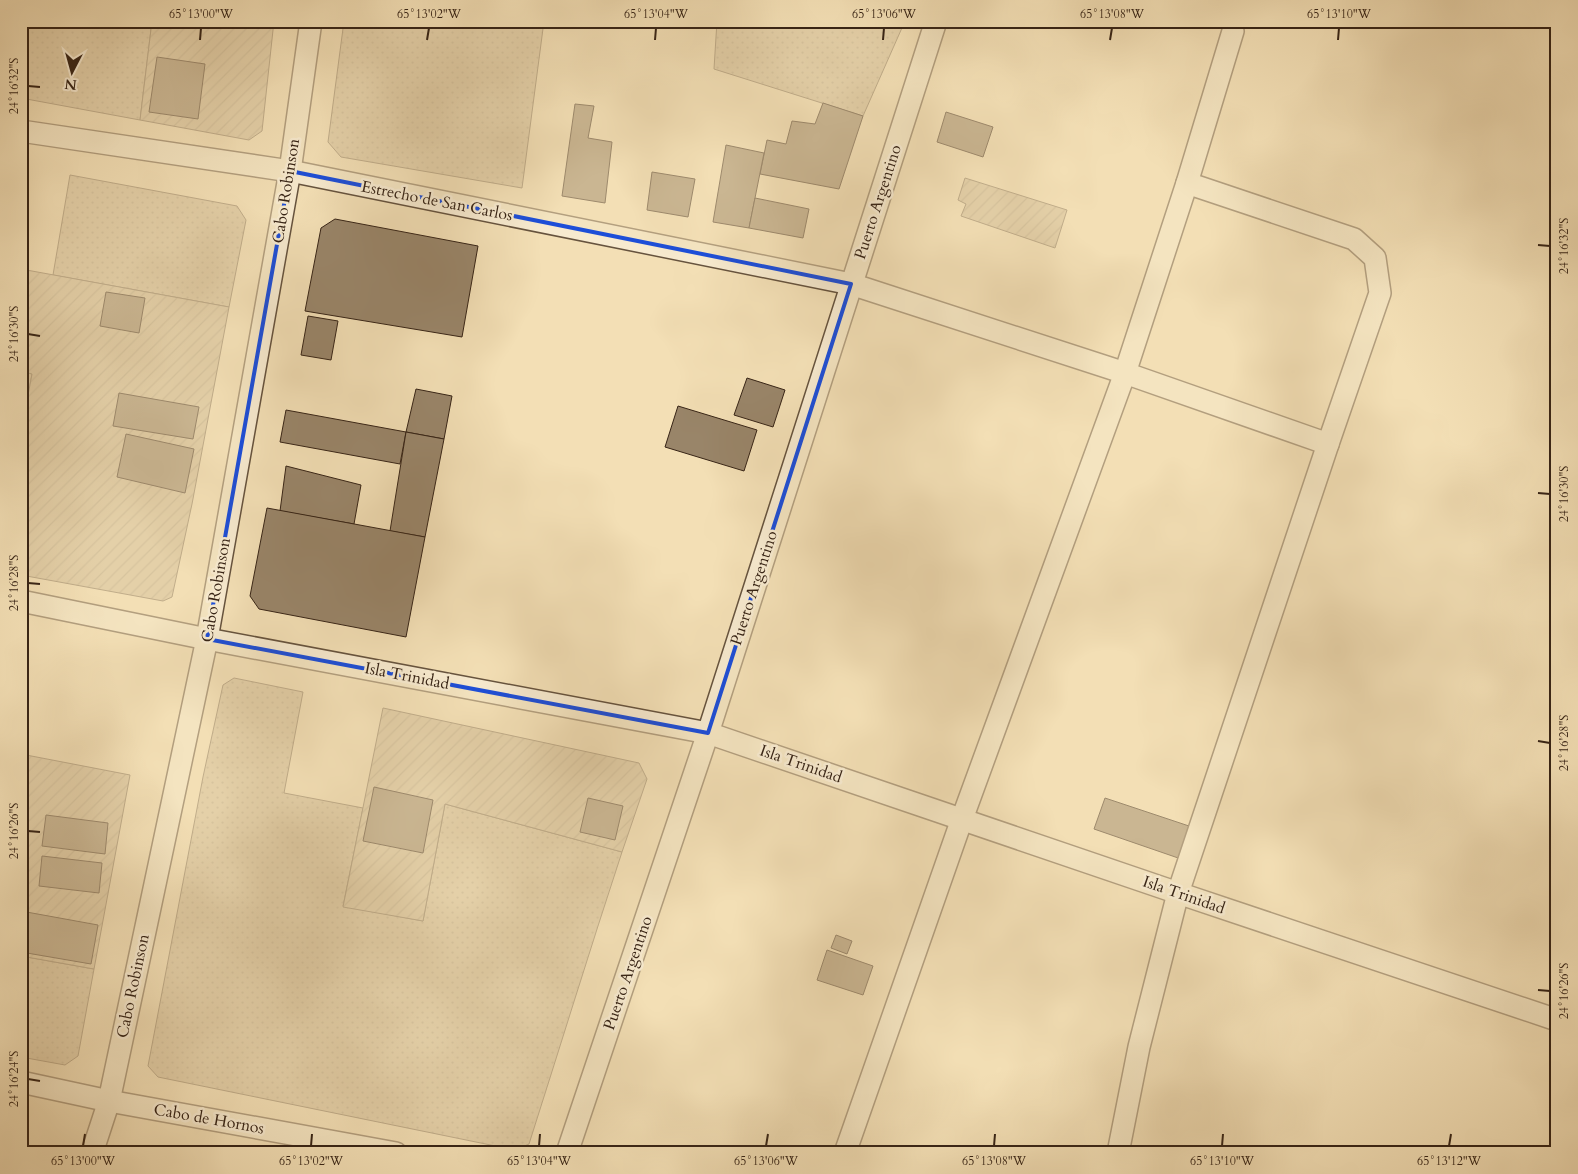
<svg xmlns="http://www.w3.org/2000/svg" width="1578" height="1174" font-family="Cardo,serif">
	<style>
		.grass { fill: url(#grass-dots); stroke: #857258 }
		.garden { fill: url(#garden-furrows); stroke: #857258 }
		.building { fill: #998569; stroke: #372416 }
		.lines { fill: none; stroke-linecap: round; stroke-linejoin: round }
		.street-casing { stroke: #66533e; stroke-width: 24 }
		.street { stroke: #f7eacf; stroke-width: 21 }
		.marked { fill: none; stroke: #1d4ed8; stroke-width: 4; stroke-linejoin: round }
		.ticks { fill: none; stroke: #372416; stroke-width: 2 }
		.labels { text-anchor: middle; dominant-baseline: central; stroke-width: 5; stroke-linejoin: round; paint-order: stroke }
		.street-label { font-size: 16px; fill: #372416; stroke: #f7eacf }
		.neatline { fill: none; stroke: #372416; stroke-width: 2 }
		.ticks-label { font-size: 12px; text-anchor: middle; fill: #372416 }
	</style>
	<defs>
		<pattern id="grass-dots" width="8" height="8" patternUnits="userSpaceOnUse" patternTransform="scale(1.25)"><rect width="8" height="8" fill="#d3bf9a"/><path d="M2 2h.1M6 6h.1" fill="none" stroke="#b6a484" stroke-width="1.8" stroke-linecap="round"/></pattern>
		<pattern id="garden-furrows" width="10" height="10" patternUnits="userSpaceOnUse" patternTransform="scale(1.25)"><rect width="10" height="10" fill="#d3bf9a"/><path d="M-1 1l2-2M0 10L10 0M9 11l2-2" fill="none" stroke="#b6a484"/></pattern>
	</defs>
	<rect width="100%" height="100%" fill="#f3dfb5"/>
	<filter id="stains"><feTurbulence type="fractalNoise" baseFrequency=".004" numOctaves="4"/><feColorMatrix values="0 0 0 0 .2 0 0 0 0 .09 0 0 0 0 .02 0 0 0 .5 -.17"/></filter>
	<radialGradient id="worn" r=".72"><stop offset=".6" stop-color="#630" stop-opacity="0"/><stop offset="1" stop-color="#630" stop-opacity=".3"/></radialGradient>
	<g class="grass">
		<polygon points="21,21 152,21 140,120 21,98"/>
		<polygon points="344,21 544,21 522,188 341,157 328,142"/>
		<polygon points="717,21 905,21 863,116 714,69"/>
		<polygon points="70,175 237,206 246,220 229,307 53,275"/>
		<polygon points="21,371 32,374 21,433"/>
		<path d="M 234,678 L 303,692 L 284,793 L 363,808 L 343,906 L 423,921 L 445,804 L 622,852 C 590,949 560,1047 529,1144 L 515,1150 L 158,1077 L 148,1066 L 203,777 L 223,685 Z"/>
		<polygon points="21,956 94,969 78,1056 65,1065 21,1057"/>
	</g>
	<g class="garden">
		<polygon points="152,21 274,21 262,131 249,140 140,120"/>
		<polygon points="965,178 1067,210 1055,248 961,216 966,204 958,200"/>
		<polygon points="21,269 229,307 192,504 172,597 163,601 21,575 21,433 32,374 21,371"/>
		<polygon points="383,708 639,763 647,779 622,852 445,804 423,921 343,907"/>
		<polygon points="21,754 130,775 94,969 21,956"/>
	</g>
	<g class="building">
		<polygon points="157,57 205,64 198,119 149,112"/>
		<polygon points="823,103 863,116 839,189 760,174 767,140 786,144 792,121 815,124"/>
		<polygon points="575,104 594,106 588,138 612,142 605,203 562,196"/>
		<polygon points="946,112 993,127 983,157 937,142"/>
		<polygon points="726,145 764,153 749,228 713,222"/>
		<polygon points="652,172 695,179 688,217 647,210"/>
		<polygon points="755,198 809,209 803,238 749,228"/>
		<polygon points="335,219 478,246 462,337 305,311 321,228"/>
		<polygon points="106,292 145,298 139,333 100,326"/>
		<polygon points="308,316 338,321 331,360 301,355"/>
		<polygon points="747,378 785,390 773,427 734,415"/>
		<polygon points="416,389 452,396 444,439 406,432"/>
		<polygon points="119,393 199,407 193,439 113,426"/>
		<polygon points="678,406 757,430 744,471 665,447"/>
		<polygon points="286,410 406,432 400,464 280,442"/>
		<polygon points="406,432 444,439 425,537 390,531"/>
		<polygon points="126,434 194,449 185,493 117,477"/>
		<polygon points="286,466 361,485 354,524 280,511"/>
		<polygon points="267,508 425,537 406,637 259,609 250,596"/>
		<polygon points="374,787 433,800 423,853 363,841"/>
		<polygon points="588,798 623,806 615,840 580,832"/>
		<polygon points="1105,798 1195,828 1184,860 1094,829"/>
		<polygon points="46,815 108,823 105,854 42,846"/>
		<polygon points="42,856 102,863 99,893 39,886"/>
		<polygon points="21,884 28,885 25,902 21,902"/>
		<polygon points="21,911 98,925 91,964 21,952"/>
		<polygon points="836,935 852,941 847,954 831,948"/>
		<polygon points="827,950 873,966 863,995 817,980"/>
	</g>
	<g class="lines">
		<defs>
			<g id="street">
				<polyline points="21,131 290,171 851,284 1125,373 1328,444"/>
				<polyline points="21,601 207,639 708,733 1178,893 1557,1020"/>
				<polyline points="21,1082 109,1101 396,1153"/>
				<polyline points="92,1153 109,1101 207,639 290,171 311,21"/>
				<polyline points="567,1153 708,733 936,21"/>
				<polyline points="845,1153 962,819 1125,373 1187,183 1233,31"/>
				<polyline points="1118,1153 1139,1047 1178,893 1328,444 1380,293 1375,258 1354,239 1187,183"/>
			</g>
		</defs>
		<use href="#street" class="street-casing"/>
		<use href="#street" class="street"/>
	</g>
	<path d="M0 0H1578V1174H0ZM 290,171 L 851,284 L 708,733 L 207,639 Z" fill="#f3dfb5" fill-opacity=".55" fill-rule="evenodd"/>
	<path class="marked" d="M 290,171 L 851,284 L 708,733 L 207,639 Z"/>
	<path class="ticks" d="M 200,40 L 201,28M 427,40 L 429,28M 655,40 L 656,28M 883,40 L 884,28M 1110,40 L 1112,28M 1338,40 L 1339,28M 28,86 L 40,87M 1538,245 L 1550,246M 28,334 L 40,336M 1538,493 L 1550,494M 28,583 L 40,584M 1538,741 L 1550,743M 28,831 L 40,832M 1538,990 L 1550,991M 28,1079 L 40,1081M 83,1146 L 85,1134M 311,1146 L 312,1134M 539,1146 L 540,1134M 766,1146 L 768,1134M 994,1146 L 995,1134M 1222,1146 L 1223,1134M 1449,1146 L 1451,1134"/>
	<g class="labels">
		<g class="street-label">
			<text transform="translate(286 191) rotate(-81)">Cabo Robinson</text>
			<text transform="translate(437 201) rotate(11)">Estrecho de San Carlos</text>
			<text transform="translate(878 202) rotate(-72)">Puerto Argentino</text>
			<text transform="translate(754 588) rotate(-72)">Puerto Argentino</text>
			<text transform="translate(216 590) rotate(-80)">Cabo Robinson</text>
			<text transform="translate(407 676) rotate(11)">Isla Trinidad</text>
			<text transform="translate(801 764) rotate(19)">Isla Trinidad</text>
			<text transform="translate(1184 895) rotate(19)">Isla Trinidad</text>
			<text transform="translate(628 973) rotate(-71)">Puerto Argentino</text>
			<text transform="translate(133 986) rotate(-78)">Cabo Robinson</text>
			<text transform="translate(209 1119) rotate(10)">Cabo de Hornos</text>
		</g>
	</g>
	<rect width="1578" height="1174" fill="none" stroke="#f3dfb5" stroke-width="55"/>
	<g transform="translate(72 72) rotate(186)" stroke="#f7eacf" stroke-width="4" paint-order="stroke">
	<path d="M0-4L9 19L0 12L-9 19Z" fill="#372416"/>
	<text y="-8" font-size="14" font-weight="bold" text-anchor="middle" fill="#372416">N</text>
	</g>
	<rect x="28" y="28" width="1522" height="1118" class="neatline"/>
	<g class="ticks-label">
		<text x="201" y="18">65°13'00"W</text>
		<text x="429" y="18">65°13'02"W</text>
		<text x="656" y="18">65°13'04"W</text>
		<text x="884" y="18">65°13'06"W</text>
		<text x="1112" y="18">65°13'08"W</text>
		<text x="1339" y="18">65°13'10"W</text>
		<text transform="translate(14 86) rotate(-90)" y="4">24°16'32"S</text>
		<text transform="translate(1564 246) rotate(-90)" y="4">24°16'32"S</text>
		<text transform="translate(14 334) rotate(-90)" y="4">24°16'30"S</text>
		<text transform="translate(1564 494) rotate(-90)" y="4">24°16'30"S</text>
		<text transform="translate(14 583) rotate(-90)" y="4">24°16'28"S</text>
		<text transform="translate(1564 743) rotate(-90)" y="4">24°16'28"S</text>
		<text transform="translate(14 831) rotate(-90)" y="4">24°16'26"S</text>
		<text transform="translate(1564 991) rotate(-90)" y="4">24°16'26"S</text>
		<text transform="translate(14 1079) rotate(-90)" y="4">24°16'24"S</text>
		<text x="83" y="1165">65°13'00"W</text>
		<text x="311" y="1165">65°13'02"W</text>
		<text x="539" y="1165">65°13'04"W</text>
		<text x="766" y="1165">65°13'06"W</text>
		<text x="994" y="1165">65°13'08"W</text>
		<text x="1222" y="1165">65°13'10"W</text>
		<text x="1449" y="1165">65°13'12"W</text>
	</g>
	<rect width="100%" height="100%" filter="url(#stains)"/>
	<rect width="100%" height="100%" fill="url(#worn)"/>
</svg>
